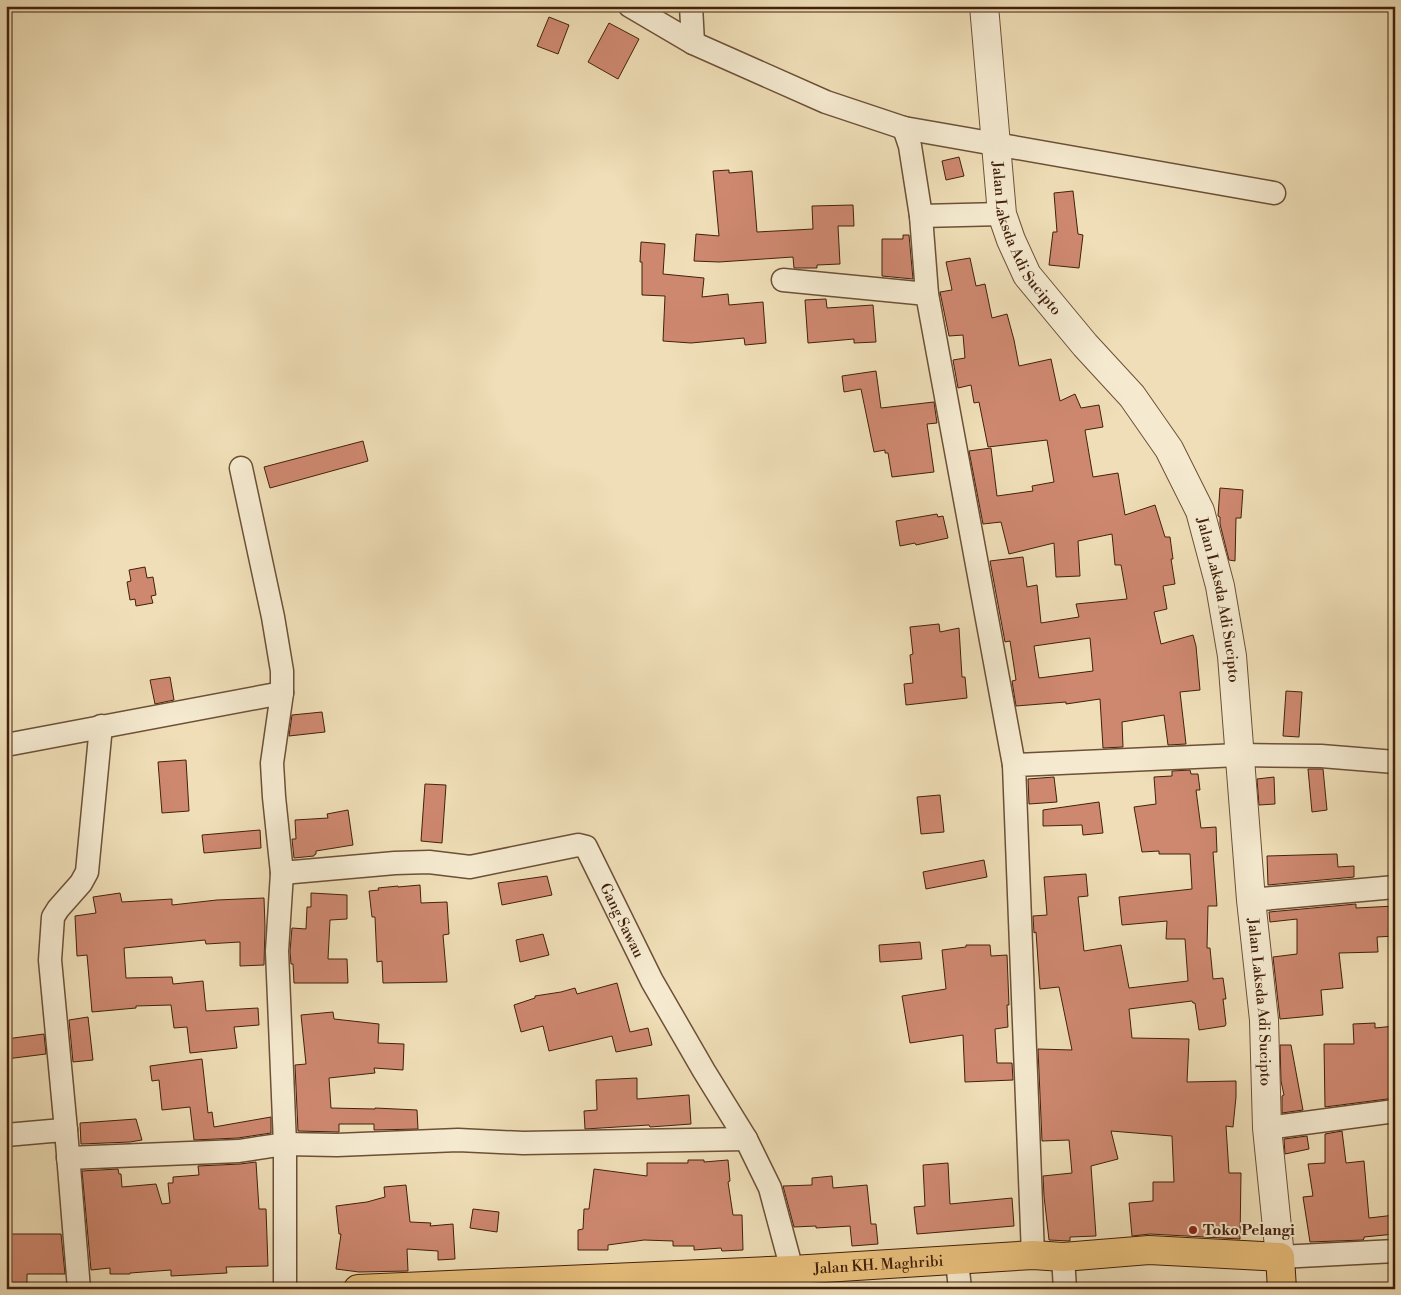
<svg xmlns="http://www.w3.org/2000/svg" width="1401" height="1295" font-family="'Libre Bodoni',serif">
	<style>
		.building { fill: #ce8870; stroke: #42210b; fill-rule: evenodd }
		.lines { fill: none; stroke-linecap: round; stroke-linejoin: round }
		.minor-casing { stroke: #6d5036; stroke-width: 25 }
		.tertiary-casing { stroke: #6d5036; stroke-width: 30 }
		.trunk-casing { stroke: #42210b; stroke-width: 30 }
		.minor { stroke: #f5ead0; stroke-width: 22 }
		.tertiary { stroke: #f5ead0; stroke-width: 28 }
		.trunk { stroke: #e8bf7c; stroke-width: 28 }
		.poi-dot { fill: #8f2418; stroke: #f5ead0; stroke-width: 2 }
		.labels { text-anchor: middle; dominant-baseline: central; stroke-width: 4; stroke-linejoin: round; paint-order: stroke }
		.street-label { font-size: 15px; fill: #42210b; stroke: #f5ead0 }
		.poi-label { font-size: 15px; font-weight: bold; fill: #42210b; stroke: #f5ead0; text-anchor: start }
	</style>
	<rect width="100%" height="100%" fill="#efdeb7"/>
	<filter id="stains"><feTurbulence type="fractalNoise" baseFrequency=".004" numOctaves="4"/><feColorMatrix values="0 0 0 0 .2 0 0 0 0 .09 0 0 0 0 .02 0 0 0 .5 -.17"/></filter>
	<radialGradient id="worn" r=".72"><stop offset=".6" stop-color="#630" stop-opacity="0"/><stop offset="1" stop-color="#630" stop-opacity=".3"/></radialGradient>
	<g class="building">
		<polygon points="549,17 569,25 558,54 537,46"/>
		<polygon points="609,23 639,39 618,79 588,62"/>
		<polygon points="959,157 964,176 946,180 942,161"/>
		<polygon points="729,170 729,173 752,171 757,232 813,229 812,206 853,205 854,226 838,226 840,264 817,265 817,268 794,268 793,257 719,262 694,261 696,234 719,236 713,171"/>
		<polygon points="1073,191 1078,234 1083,235 1079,268 1049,265 1053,232 1057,232 1054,193"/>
		<polygon points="903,235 909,235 913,279 882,276 882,239 903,239"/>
		<polygon points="641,242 665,244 663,274 704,278 702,297 728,294 729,305 763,302 766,343 745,345 744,338 691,343 663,341 665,296 642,295 642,262 640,262"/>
		<path d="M 970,258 L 976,286 L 985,284 L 992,318 L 1007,314 L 1014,340 L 1019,366 L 1051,359 L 1060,401 L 1075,394 L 1081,408 L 1099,405 L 1103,427 L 1085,430 L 1093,477 L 1118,473 L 1125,515 L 1155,505 L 1165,537 L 1170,537 L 1173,559 L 1171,559 L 1175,584 L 1163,586 L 1167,609 L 1154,612 L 1161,644 L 1193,635 L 1196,646 L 1200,690 L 1180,692 L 1186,744 L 1168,745 L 1164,715 L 1122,722 L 1123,747 L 1103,748 L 1100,699 L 1066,704 L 1066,702 L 1016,706 L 1012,681 L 1016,680 L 1010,641 L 1005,642 L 990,561 L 1023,557 L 1027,587 L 1037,585 L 1041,623 L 1079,617 L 1076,604 L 1127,599 L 1121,565 L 1115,565 L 1112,534 L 1078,541 L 1080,576 L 1056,577 L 1054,543 L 1009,554 L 1001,522 L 983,524 L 969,451 L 991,448 L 997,496 L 1033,491 L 1032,486 L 1054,482 L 1047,440 L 988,447 L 979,402 L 974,403 L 971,385 L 958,388 L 953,360 L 965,358 L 963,335 L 949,336 L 940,292 L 952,290 L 946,262 ZM 1090,638 L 1093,671 L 1039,678 L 1034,646 Z"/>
		<polygon points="826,299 827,308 873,305 876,342 854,343 854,339 808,343 805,300"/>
		<polygon points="876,371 881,408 934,402 937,423 927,424 934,472 892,477 888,453 885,453 885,450 874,452 861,389 844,392 842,376"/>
		<polygon points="363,441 368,461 270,488 264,467"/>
		<polygon points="1220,488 1243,490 1241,518 1236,518 1235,561 1229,560 1220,524 1220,517 1218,516"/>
		<polygon points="937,514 938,517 943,516 948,538 916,545 915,543 900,546 896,521"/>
		<polygon points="145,567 147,578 153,577 156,595 151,596 153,603 136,606 135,599 130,600 127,582 131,581 129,570"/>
		<polygon points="939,624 940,632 959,628 962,677 965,677 967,698 906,705 904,684 913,683 910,655 913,654 910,627"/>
		<polygon points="170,677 174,700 155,704 150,680"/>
		<polygon points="1286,691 1302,692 1299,737 1283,736"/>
		<polygon points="322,712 325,732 289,736 292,715"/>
		<polygon points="186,760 189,811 162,813 158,762"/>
		<polygon points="1308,769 1323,769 1327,810 1312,812"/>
		<polygon points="1190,770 1191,774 1198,774 1200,790 1196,790 1201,828 1216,827 1217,852 1213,852 1217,906 1208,906 1207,948 1210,948 1213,979 1223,978 1226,999 1223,999 1226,1024 1225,1026 1199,1030 1195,1003 1193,1003 1192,1001 1129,1009 1132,1038 1189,1039 1187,1082 1236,1081 1236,1097 1233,1127 1226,1126 1229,1173 1241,1173 1240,1239 1150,1234 1132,1236 1129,1203 1153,1201 1153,1182 1174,1182 1172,1136 1111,1131 1118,1159 1091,1166 1096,1236 1070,1237 1070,1241 1049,1240 1044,1196 1043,1176 1072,1173 1069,1140 1042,1141 1038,1049 1072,1050 1059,987 1040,989 1036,932 1034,933 1033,916 1047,915 1044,877 1086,874 1088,896 1078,897 1084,951 1121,945 1129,988 1188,981 1185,939 1166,939 1167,921 1122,925 1119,897 1192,889 1190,854 1159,854 1159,851 1142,852 1134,807 1156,804 1154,777 1172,776 1172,771"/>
		<polygon points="1054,777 1057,802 1029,804 1028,779"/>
		<polygon points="1274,777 1275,804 1259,805 1257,779"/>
		<polygon points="425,784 446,785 442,843 421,841"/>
		<polygon points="940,795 944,832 921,834 917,797"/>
		<polygon points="1099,802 1103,833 1083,835 1082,825 1043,826 1043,810"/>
		<polygon points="348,810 353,845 316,851 316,854 314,855 314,856 294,858 292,839 296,839 295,820 328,818 327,814"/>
		<polygon points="260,830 261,848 204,853 202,835"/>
		<polygon points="1337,854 1338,867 1354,866 1354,877 1268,885 1267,856"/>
		<polygon points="984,860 987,877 926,889 923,872"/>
		<polygon points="547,876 552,895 502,905 498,883"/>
		<polygon points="420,885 421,903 447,902 449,934 443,935 447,982 383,983 382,961 377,962 375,917 372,917 369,891 379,890 378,888 398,886 398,887"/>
		<polygon points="120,893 122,902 172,899 172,905 217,900 264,898 265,927 264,965 240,966 240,942 206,944 205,940 124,948 126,978 172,977 173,984 203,981 206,1011 258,1008 259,1025 234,1027 237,1048 190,1053 187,1027 174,1028 171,1005 136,1006 136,1008 92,1012 87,955 77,956 75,916 96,913 93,897"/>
		<polygon points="311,893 347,895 347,919 330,920 328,959 347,959 348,983 294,983 293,964 291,964 290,951 292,928 306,929 307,907 311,907"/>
		<polygon points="1356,904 1356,908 1395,906 1395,936 1377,937 1378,952 1339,953 1343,988 1321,990 1323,1015 1280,1019 1273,957 1297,954 1297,919 1270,922 1269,912"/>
		<polygon points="543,934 549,955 520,962 516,940"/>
		<polygon points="920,942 922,959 880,962 879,945"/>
		<polygon points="966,945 990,945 991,956 1007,955 1009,1005 1007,1005 1008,1027 995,1029 997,1063 1012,1063 1013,1080 965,1082 963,1035 910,1043 902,996 946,989 942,950 966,947"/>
		<polygon points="617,983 630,1032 648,1028 652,1045 616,1052 612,1036 549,1051 543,1026 521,1032 514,1005 535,998 535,996 561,992 575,988 577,994"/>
		<polygon points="333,1012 334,1019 379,1024 378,1043 404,1044 403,1070 374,1068 375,1073 329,1078 331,1108 375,1109 375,1108 417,1110 418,1129 374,1130 374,1124 339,1124 339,1132 298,1131 295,1065 306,1064 301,1015"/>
		<polygon points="88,1017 93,1060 73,1062 69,1020"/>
		<polygon points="1375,1023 1375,1028 1395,1026 1395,1098 1325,1107 1324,1044 1354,1044 1353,1024"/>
		<polygon points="44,1034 46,1054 6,1059 6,1039"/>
		<polygon points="1280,1045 1291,1045 1303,1110 1282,1113 1282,1096 1284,1095 1281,1081"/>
		<polygon points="202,1059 208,1113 212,1112 214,1127 271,1117 271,1133 238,1138 194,1140 190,1107 162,1110 159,1080 152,1081 150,1066"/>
		<polygon points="637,1078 637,1099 689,1095 691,1124 650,1127 649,1125 585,1129 584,1111 597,1110 596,1080"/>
		<polygon points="136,1119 142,1140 130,1142 81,1144 80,1123"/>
		<polygon points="1342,1131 1346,1163 1364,1161 1369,1218 1395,1215 1395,1234 1364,1237 1364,1239 1363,1240 1310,1242 1303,1197 1313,1196 1308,1164 1325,1163 1325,1134"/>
		<polygon points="1307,1136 1309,1149 1285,1154 1284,1139"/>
		<polygon points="688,1160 704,1160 704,1162 728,1160 730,1181 728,1182 733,1215 742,1215 743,1250 722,1251 721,1248 694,1250 694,1246 673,1246 673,1241 644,1240 608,1245 608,1250 578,1250 578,1230 583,1229 584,1209 589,1209 594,1169 647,1176 647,1163 688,1163"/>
		<polygon points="256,1162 259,1209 266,1209 268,1266 226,1267 227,1273 171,1276 171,1270 130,1273 130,1274 110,1274 110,1268 91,1270 82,1171 118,1169 119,1174 121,1174 122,1187 156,1184 162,1204 170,1203 168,1183 173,1183 173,1177 199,1175 198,1166 240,1164"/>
		<polygon points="948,1163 950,1204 1012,1198 1014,1226 917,1234 914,1207 925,1206 923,1165"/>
		<polygon points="832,1176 833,1188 867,1185 871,1224 876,1224 878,1244 852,1246 850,1226 816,1228 816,1226 794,1227 783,1186 812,1185 812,1178"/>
		<polygon points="406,1185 410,1222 431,1223 430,1226 453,1224 455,1259 438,1260 438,1251 407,1249 408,1271 359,1272 336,1269 341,1234 339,1234 336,1206 367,1202 385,1197 384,1187"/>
		<polygon points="473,1209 499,1212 497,1232 470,1228"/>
		<polygon points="6,1234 61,1234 65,1274 27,1274 27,1289 6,1289"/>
	</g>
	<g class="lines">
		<defs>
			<g id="minor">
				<polyline points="630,6 693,43 826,102 904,128 1274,193"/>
				<polyline points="691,6 693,43"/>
				<polyline points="904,128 910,146 921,216"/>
				<polyline points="783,280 927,294 1014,765"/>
				<polyline points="927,294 921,216 1002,214"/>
				<polyline points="241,468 273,617 282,671 282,693 272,763 274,797 282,873 277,951 285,1144 285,1289"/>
				<polyline points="6,745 282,693"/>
				<path id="s1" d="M 282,873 L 395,863 L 429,862 L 470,867 L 578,845 L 586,847 L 652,981 L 704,1071 L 746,1139 L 770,1188 L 792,1270"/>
				<polyline points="1251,900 1395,887"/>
				<polyline points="1267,1128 1395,1111"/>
				<polyline points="66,1130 50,960 53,917 58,909 81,883 87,872 101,726"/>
				<polyline points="6,1135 51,1131 66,1130 79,1289"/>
				<polyline points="68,1158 239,1151 285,1144 337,1145 458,1140 523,1143 746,1139"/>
				<polyline points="1033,1255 1014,765 1239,755 1321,756 1395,762"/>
				<polyline points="1063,1257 1065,1289"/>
				<polyline points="1280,1257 1395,1251"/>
				<polyline points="957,1261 960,1289"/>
			</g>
			<g id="tertiary">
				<path id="s2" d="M 984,6 L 1002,214 L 1011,240 L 1027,275 L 1085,345 L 1132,396 L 1169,449 L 1200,511 L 1220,586 L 1232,656 L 1251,900 L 1264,1020 L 1267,1128 L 1280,1257"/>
			</g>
			<g id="trunk">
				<path id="s3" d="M 358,1289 L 792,1270 L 1033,1255 L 1063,1257 L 1149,1250 L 1280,1257 L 1282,1289"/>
			</g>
		</defs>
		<use href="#minor" class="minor-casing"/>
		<use href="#tertiary" class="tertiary-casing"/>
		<use href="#trunk" class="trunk-casing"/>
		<use href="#minor" class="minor"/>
		<use href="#tertiary" class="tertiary"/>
		<use href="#trunk" class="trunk"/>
	</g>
	<circle class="poi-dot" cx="1193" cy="1230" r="5"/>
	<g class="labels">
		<g class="street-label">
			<text stroke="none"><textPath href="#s2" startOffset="240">Jalan Laksda Adi Sucipto</textPath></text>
			<text stroke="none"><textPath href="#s2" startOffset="660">Jalan Laksda Adi Sucipto</textPath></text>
			<text stroke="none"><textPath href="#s1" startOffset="389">Gang Sawau</textPath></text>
			<text stroke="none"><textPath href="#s2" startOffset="1065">Jalan Laksda Adi Sucipto</textPath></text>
			<text stroke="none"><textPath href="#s3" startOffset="521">Jalan KH. Maghribi</textPath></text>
		</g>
		<g class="poi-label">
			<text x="1203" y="1230">Toko Pelangi</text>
		</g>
	</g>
	<rect width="1401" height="1295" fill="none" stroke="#efdeb7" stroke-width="25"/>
	<rect x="8" y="8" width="1386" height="1280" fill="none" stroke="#42210b" stroke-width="2.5"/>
	<rect x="12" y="12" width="1376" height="1270" fill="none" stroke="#42210b"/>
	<rect width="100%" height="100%" filter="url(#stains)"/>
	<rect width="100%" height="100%" fill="url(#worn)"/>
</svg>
